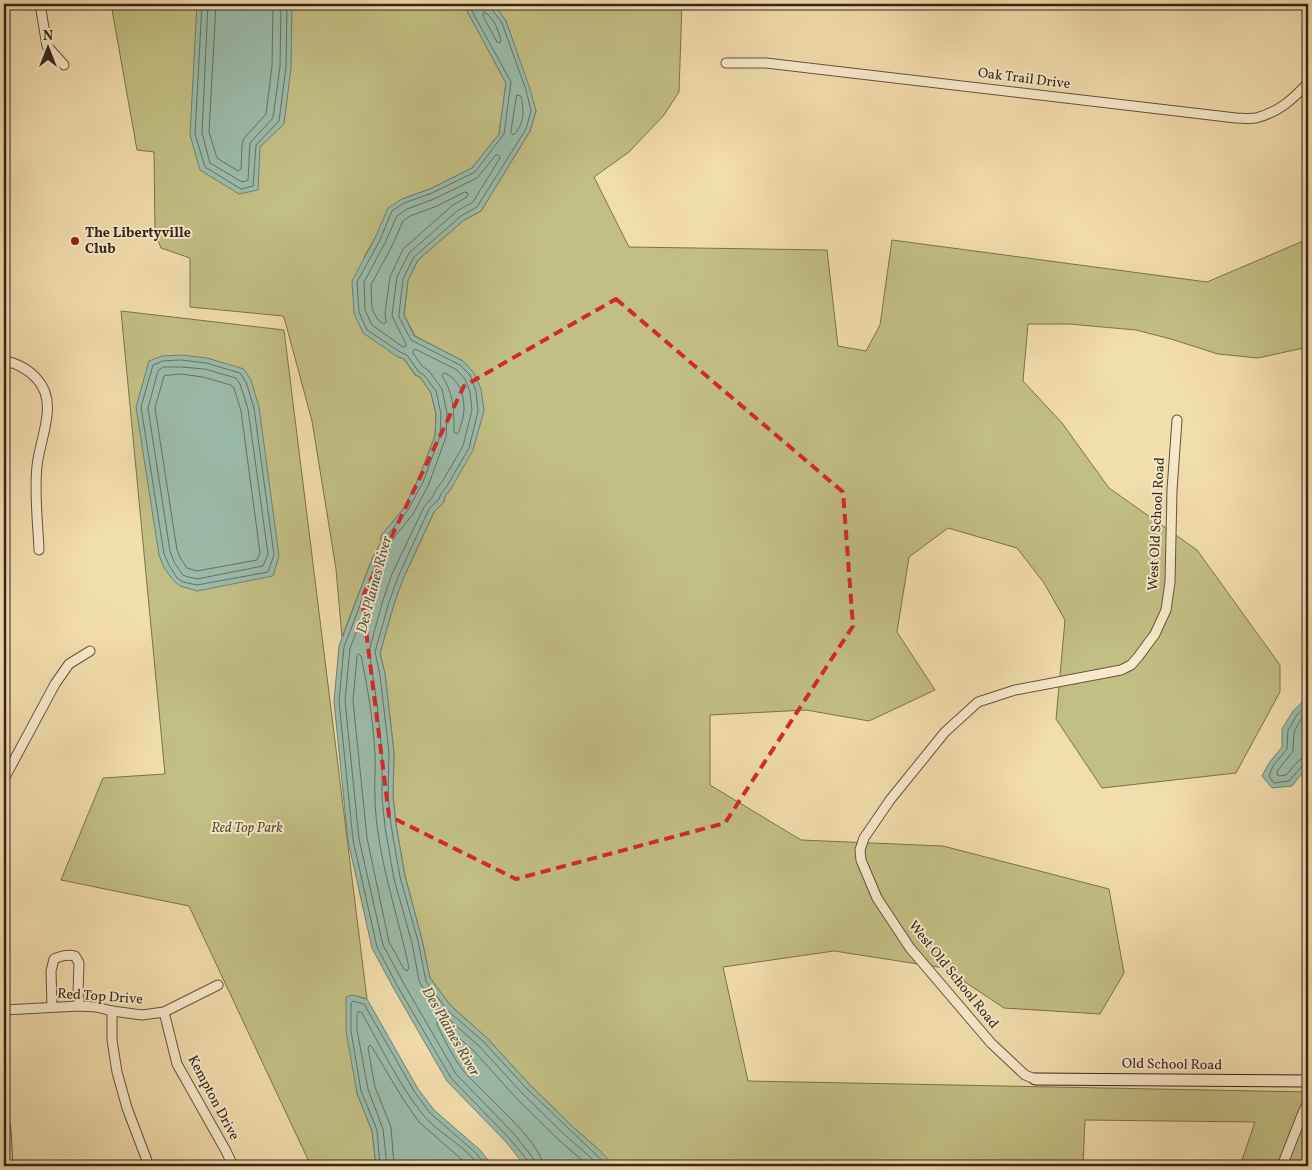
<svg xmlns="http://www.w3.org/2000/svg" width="1312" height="1170" font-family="Vollkorn,serif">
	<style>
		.green { fill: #c2bf84; stroke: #7a724f }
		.water { fill: #9bbcab; stroke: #718071 }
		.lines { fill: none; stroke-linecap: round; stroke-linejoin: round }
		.shore { stroke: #677162; stroke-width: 1 }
		.street-casing { stroke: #63543f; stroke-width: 11 }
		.secondary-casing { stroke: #33261a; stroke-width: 13 }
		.street { stroke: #f7e9ca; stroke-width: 9 }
		.secondary { stroke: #f7e9ca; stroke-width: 11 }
		.marked { fill: none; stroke: #d62828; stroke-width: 4; stroke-dasharray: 10 6; stroke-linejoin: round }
		.poi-dot { fill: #8f2418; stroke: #f7e9ca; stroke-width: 2 }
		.labels { text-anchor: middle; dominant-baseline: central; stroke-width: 4; stroke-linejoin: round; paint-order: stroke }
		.street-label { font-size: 14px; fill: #33261a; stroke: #f7e9ca }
		.poi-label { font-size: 14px; font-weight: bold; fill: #33261a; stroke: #f7e9ca; text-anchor: start }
		.park-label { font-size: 14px; font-style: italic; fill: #574c34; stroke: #f7e9ca }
		.water-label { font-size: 15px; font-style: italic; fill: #525346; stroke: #f7e9ca }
	</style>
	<rect width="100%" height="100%" fill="#f2ddad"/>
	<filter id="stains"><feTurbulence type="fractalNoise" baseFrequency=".004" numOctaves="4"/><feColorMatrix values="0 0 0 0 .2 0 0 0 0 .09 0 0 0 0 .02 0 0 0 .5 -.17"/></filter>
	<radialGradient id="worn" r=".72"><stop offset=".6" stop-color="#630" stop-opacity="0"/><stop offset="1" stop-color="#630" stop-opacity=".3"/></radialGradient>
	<g class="green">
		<polygon points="111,4 462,4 467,11 506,83 499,134 472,168 430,189 402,199 375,238 364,257 398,357 404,359 415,375 420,377 431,393 436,414 435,436 418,480 404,508 381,536 381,542 372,559 342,637 336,569 312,421 285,321 283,316 190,307 190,258 161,248 155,233 154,152 137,150"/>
		<polygon points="494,4 682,4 679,92 664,115 629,152 594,177 629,247 827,250 838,346 866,351 880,325 892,240 1207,282 1308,239 1308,347 1258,358 1218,354 1171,339 1136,330 1069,324 1028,324 1023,381 1062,423 1109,488 1197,550 1280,665 1280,692 1236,773 1102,788 1056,719 1065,620 1044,583 1017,548 948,528 909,557 897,632 935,690 869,721 806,710 710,715 710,785 801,840 943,846 1109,889 1124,973 1100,1014 1004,1008 944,968 834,951 723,967 748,1081 1308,1092 1308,1166 1240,1166 1255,1122 1085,1120 1083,1166 615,1166 597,1148 574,1128 529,1084 487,1038 451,1006 430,978 422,940 405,876 396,825 393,796 394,753 385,674 380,653 394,604 403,579 434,512 444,502 445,496 451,489 463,361 415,336 404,315 408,280 418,260 464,220 481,211 530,131 536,111 506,21"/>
		<polygon points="121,311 284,330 367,999 352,995 357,1093 372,1131 376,1166 311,1166 189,906 61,880 103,778 165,774"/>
	</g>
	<g class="water">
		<polygon points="197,4 292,4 291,68 284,124 260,147 258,190 239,194 200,170 190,135"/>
		<polygon points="462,4 494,4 506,21 530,89 536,111 530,131 481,211 464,220 418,260 408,280 404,315 414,336 463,361 474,373 481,389 484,411 473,450 451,489 445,496 444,502 434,512 403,579 394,604 380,653 385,674 394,753 393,796 396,825 405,876 422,940 430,978 451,1006 487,1038 529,1084 574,1128 597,1148 615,1166 525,1166 507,1143 447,1081 394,989 372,948 348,841 334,701 339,646 372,559 381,542 381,536 404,508 418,480 435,436 436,414 431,393 420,377 416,375 404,359 398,357 363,333 354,313 352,281 375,238 388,208 402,199 430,189 472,168 499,134 506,83 467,11"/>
		<polygon points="181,355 207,358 244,369 251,380 259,407 279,556 273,576 197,591 180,586 174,581 164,568 159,555 136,407 149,361 162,356"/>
		<polygon points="1308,697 1308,766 1292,786 1272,788 1262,776 1269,763 1282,747 1282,729 1293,711"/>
		<polygon points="352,995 367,999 418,1089 434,1110 480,1150 488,1160 489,1166 437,1166 428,1165 424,1166 376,1166 372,1131 357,1093 346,1031 346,997"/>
	</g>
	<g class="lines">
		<g class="shore">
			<polyline points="202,4 195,134 205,167 241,189 253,186 256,145 279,121 286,67 287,4"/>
			<polyline points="208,4 202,133 210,163 242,182 246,181 248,180 250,143 273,118 280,67 281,4"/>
			<polyline points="216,4 209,132 217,158 238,171 241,169 242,146 243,140 247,135 266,114 272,66 273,4"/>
			<polyline points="468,4 511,82 504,134 475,172 432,193 404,203 392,211 380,240 357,282 359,312 367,330 400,352 407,355 418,371 424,375 436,391 441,414 440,436 423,482 408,510 386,537 385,544 377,561 344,647 339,701 353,840 377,947 398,987 451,1078 510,1139 528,1161 529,1166"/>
			<polyline points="490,4 491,8 502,23 526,90 531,111 526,129 477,207 461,216 414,257 403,279 399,314 399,317 411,340 460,365 470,375 476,391 478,411 469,448 447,486 441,494 439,499 429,509 398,577 389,602 375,652 380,675 389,753 388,796 391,825 400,877 418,941 426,981 447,1010 483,1041 526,1088 608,1166"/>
			<path d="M 484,12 C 494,17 498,30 501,40 L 500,43 L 497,42 L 483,16 Z"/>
			<path d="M 517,95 L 521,96 C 524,110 525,125 513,135 L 511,133 Z"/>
			<polygon points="496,155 499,155 500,158 473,202 457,211 409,253 397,277 392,315 394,320 406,344 406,346 403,347 372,325 365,310 364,282 385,243 397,216 407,209 434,199 477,178"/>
			<polygon points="465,192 468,193 467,197 453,205 403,249 390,277 385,313 386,322 384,324 378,320 372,309 371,285 392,246 403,221 410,216 437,206"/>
			<polygon points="181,360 206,363 240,373 246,382 254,408 274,555 268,572 197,585 183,582 177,578 169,565 164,554 141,407 153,365 163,361"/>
			<polygon points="164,367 181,367 205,369 236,378 240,384 248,409 268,554 263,566 197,579 185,576 182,574 174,562 170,551 148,408 158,371"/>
			<path d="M 444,373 C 459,378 464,394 464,409 C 464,416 461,425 459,432 L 457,434 L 454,432 C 454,411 454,394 442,376 Z"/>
			<polygon points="181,374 203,377 231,385 234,388 241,411 260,553 257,560 197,571 187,568 181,559 177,550 155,408 164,376"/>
			<path d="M 359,654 L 361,656 C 368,688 373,721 375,754 C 376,768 374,782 375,796 C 375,806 376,816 377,826 C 383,874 399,920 409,968 L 407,971 L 404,969 L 389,942 L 367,838 L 353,701 L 357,656 Z"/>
			<polyline points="1308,704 1297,715 1288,730 1287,749 1273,766 1269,776 1274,783 1289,781 1303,765 1308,764"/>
			<path d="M 1308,712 L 1301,719 L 1294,732 L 1293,751 L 1278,770 L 1277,775 L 1279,776 L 1286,775 C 1293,768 1297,758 1308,757"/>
			<polyline points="380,1166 377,1130 361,1091 351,1031 351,1003 353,1001 364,1004 414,1091 430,1113 476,1153 483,1162 484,1166"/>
			<path d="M 387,1166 L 383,1129 L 368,1089 L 357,1030 L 357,1014 L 359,1011 L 362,1013 C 381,1047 399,1085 424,1116 C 437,1132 469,1148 478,1166"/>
			<polyline points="394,1166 391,1127 375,1087 368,1048 370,1045 372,1047 403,1099 419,1122 469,1166"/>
			<polyline points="535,1166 533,1158 515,1135 456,1074 404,984 383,945 359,839 345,701 350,648 383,564 391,546 392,540 413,514 428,486 446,437 447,413 442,389 429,371 422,366 413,353 413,351 415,349 457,370 465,379 470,392 472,410 463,446 442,482 435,491 433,496 424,507 392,574 383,600 369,651 377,704 382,754 382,797 385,827 394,879 412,943 419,980 421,985 443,1014 479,1046 521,1092 566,1136 589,1156 599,1166"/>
			<path d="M 543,1166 C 542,1141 479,1091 462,1069 C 452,1056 445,1040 437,1025 L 437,1022 L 440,1022 L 474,1051 L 516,1098 L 561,1142 L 589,1166"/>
		</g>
		<defs>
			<g id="street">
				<polyline points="40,4 47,46 64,65"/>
				<path d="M 726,63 L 766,63 L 1236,118 C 1242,118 1249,119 1256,118 C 1279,112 1292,100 1308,83"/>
				<path d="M 4,361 C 16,363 28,369 37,379 C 59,403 40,437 37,466 C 34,494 38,523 39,550"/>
				<polyline points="4,779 55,684 69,664 90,651"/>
				<path d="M 52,1007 L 51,971 L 54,959 C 61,956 67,954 75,956 L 79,963 L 78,993 L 79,1006"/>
				<polyline points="4,1010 79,1006 96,1007 112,1011 142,1015 164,1012 218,985"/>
				<polyline points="112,1011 112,1040 117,1072 127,1108 149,1166"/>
				<polyline points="164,1012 177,1064 226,1151 233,1166"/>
				<polyline points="1035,1079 1025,1075 991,1043 910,948 877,898 861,860 860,850 864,838 890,800 945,732 978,702 1015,690 1121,670 1131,665 1138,657 1155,634 1166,610 1170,582 1172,490 1177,420"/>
				<polyline points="4,1120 6,1130 8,1166"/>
				<polyline points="1282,1166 1302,1115 1308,1102"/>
			</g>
			<polyline id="secondary" points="1035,1079 1308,1081"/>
		</defs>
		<use href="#street" class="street-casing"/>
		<use href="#secondary" class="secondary-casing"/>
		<use href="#street" class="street"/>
		<use href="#secondary" class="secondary"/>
	</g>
	<path class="marked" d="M 616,299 L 843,492 L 853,626 L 725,823 L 516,879 L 389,816 L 362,598 L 464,386 Z"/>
	<circle class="poi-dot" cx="75" cy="241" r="5"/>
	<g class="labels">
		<g class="street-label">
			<text transform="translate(1024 79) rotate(7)">Oak Trail Drive</text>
			<text transform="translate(1157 524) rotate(-87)">West Old School Road</text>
			<text transform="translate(953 975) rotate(51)">West Old School Road</text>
			<text transform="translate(100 997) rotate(4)">Red Top Drive</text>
			<text transform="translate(1172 1065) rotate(1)">Old School Road</text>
			<text transform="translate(213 1098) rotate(62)">Kempton Drive</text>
		</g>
		<g class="poi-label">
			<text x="85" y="233">The Libertyville<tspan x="85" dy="16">Club</tspan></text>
		</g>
		<g class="park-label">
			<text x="247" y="828">Red Top Park</text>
		</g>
		<g class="water-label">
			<text transform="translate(375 585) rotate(-75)">Des Plaines River</text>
			<text transform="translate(450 1032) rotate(60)">Des Plaines River</text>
		</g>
	</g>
	<rect width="1312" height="1170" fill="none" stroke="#f2ddad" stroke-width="20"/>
	<rect x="5" y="5" width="1302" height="1160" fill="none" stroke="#33261a" stroke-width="2.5"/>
	<rect x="10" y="10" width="1292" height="1150" fill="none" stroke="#33261a"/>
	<g transform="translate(48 48)" stroke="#f7e9ca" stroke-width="4" paint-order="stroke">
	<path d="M0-4L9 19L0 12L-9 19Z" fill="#33261a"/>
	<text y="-8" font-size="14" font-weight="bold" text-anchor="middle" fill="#33261a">N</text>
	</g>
	<rect width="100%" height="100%" filter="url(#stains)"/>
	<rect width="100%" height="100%" fill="url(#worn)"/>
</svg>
